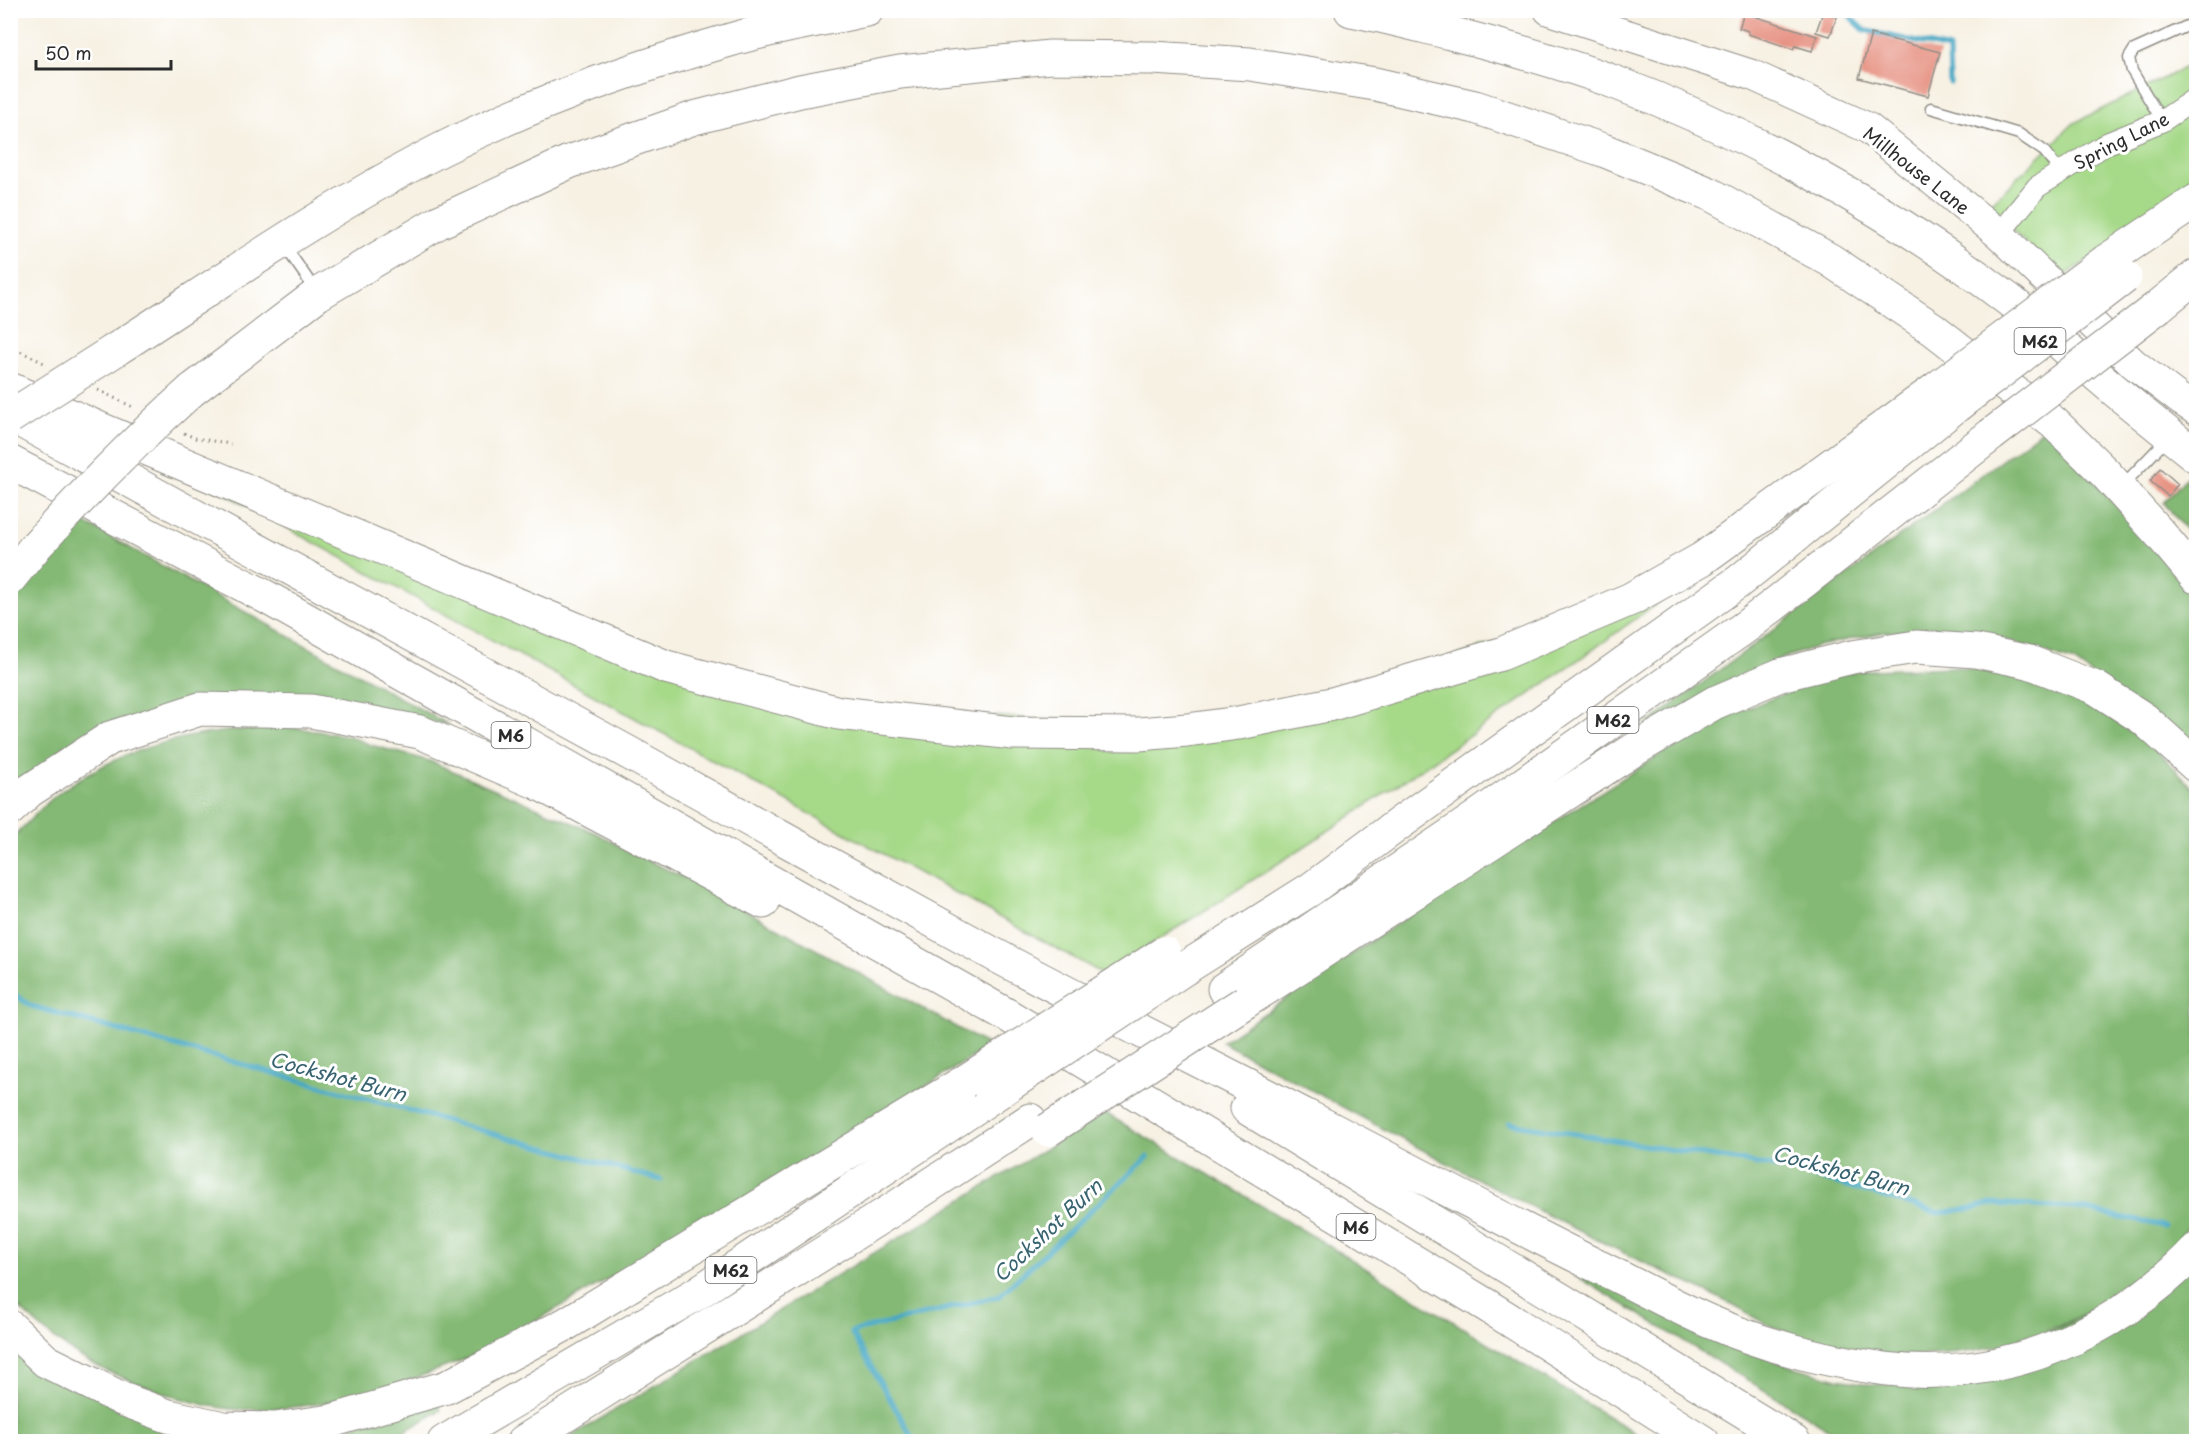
<svg xmlns="http://www.w3.org/2000/svg" width="2207" height="1452" font-family="'Playpen Sans',sans-serif">
	<style>
		.green { fill: #a6d988; stroke: #68825a; stroke-width: 1.5 }
		.forest { fill: #84b974; stroke: #587250; stroke-width: 1.5 }
		.lines { fill: none; stroke-linecap: round; stroke-linejoin: round }
		.stream { stroke: #45a8c5; stroke-width: 5 }
		.building { fill: #e79485 }
		.lane-casing { stroke: #918e87; stroke-width: 13 }
		.street-casing { stroke: #918e87; stroke-width: 23 }
		.secondary-casing { stroke: #918e87; stroke-width: 32 }
		.highway-casing { stroke: #918e87; stroke-width: 35 }
		.path { stroke: #918e87; stroke-width: 3; stroke-dasharray: 1.5 4.5; stroke-linecap: butt }
		.lane { stroke: #fff; stroke-width: 10 }
		.street { stroke: #fff; stroke-width: 21 }
		.secondary { stroke: #fff; stroke-width: 30 }
		.highway { stroke: #fff; stroke-width: 33 }
		.highway-bridge-casing { stroke: #918e87; stroke-width: 35; stroke-linecap: butt }
		.highway-bridge { stroke: #fff; stroke-width: 33 }
		.labels { text-anchor: middle; dominant-baseline: central; stroke-width: 6; stroke-linejoin: round; paint-order: stroke }
		.shield { fill: #fff; stroke: #6b6b6b; stroke-width: 1.5 }
		.shield-label { font-size: 16px; font-weight: bold; fill: #2b2b2b }
		.street-label { font-size: 18px; fill: #2b2b2b; stroke: #fff }
		.water-label { font-size: 20px; font-style: italic; fill: #376370; stroke: #fff }
	</style>
	<rect width="100%" height="100%" fill="#fff"/>
	<filter id="ink" filterUnits="userSpaceOnUse"><feTurbulence type="fractalNoise" baseFrequency=".0167" numOctaves="2"/><feDisplacementMap in="SourceGraphic" scale="12" xChannelSelector="R" yChannelSelector="G"/><feConvolveMatrix kernelMatrix="1 2 1 2 8 2 1 2 1" color-interpolation-filters="sRGB"/></filter>
	<filter id="wash" filterUnits="userSpaceOnUse"><feTurbulence type="fractalNoise" baseFrequency=".008" numOctaves="4" result="noise"/><feDisplacementMap in="SourceGraphic" scale="24" xChannelSelector="R" yChannelSelector="G"/><feGaussianBlur stdDeviation="1.35" result="paint"/><feColorMatrix in="noise" values="0 0 0 0 0 0 0 0 0 0 0 0 0 0 0 0 0 1.4 0 .05"/><feComposite in="paint" operator="in"/></filter>
	<g filter="url(#wash)">
		<rect width="100%" height="100%" fill="#f7f1e3"/>
		<g class="green">
			<polygon points="2196,62 2196,175 2117,241 2061,278 1988,206 2074,123"/>
			<path d="M 205,483 L 728,695 L 1224,734 L 1696,575 C 1504,716 1307,849 1103,974 Z"/>
		</g>
		<g class="forest">
			<polygon points="2045,428 2196,592 2196,748 2074,662 2009,641 1981,635 1917,631 1886,632 1818,646 1786,657 1643,727"/>
			<polygon points="2190,473 2196,478 2196,542 2164,503"/>
			<polygon points="76,518 449,725 419,719 259,695 11,790 11,593"/>
			<path d="M 1956,667 C 2049,675 2137,720 2196,792 L 2196,1216 C 2135,1301 2032,1353 1928,1355 C 1916,1355 1902,1357 1890,1356 C 1855,1351 1805,1341 1773,1327 C 1752,1318 1735,1305 1715,1296 C 1697,1287 1678,1278 1660,1270 C 1511,1200 1367,1120 1222,1042 L 1448,889 L 1680,742 L 1732,714 L 1812,683 L 1843,674 L 1872,670 Z"/>
			<path d="M 290,727 L 349,736 L 371,745 L 430,761 L 596,833 L 630,852 L 702,886 L 990,1046 L 753,1195 L 482,1352 C 409,1383 338,1408 258,1409 C 249,1409 240,1410 231,1409 C 198,1406 166,1394 135,1382 C 122,1377 109,1373 97,1366 C 65,1350 36,1325 11,1300 L 11,840 C 26,824 42,806 60,792 C 130,741 205,729 290,727 Z"/>
			<polygon points="1105,1113 1316,1238 1648,1441 562,1442"/>
			<polygon points="1517,1240 1774,1361 1837,1379 1869,1384 1935,1386 2196,1263 2196,1441 1848,1441"/>
			<polygon points="10,1343 234,1441 11,1441"/>
			<polygon points="438,1404 441,1410 388,1441 291,1442"/>
		</g>
		<g class="lines">
			<g class="stream">
				<polyline points="1843,10 1864,30 1949,49 1950,83"/>
				<polyline points="10,991 31,1006 661,1180"/>
				<polyline points="1509,1123 1789,1169 1939,1213 1974,1208 1991,1204 2076,1208 2164,1226"/>
				<polyline points="915,1442 851,1332 999,1296 1148,1157"/>
			</g>
		</g>
		<g id="blocks">
			<g class="building">
				<polygon points="1823,12 1837,17 1830,36 1816,32"/>
				<polygon points="1744,13 1817,36 1812,51 1795,46 1793,49 1748,34 1748,31 1739,28"/>
				<polygon points="1871,34 1940,52 1928,96 1859,78"/>
				<polygon points="2160,468 2178,484 2168,496 2150,481"/>
			</g>
		</g>
	</g>
	<g filter="url(#ink)">
		<use href="#blocks" fill-opacity="0" stroke="#918e87" stroke-width="1.5"/>
		<g class="lines">
			<defs>
				<g id="lane">
					<polyline points="1931,108 2019,134 2044,151 2060,171"/>
					<polyline points="2162,121 2132,71 2129,58 2134,50 2196,22"/>
					<polyline points="284,245 316,291"/>
					<polyline points="2123,485 2168,438"/>
				</g>
				<polyline id="street" points="1999,234 2037,187 2108,143 2162,121 2196,98"/>
				<polyline id="secondary" points="1549,10 1752,75 1868,128 1999,234 2134,364 2182,401 2196,410"/>
				<g id="highway">
					<path d="M 1351,10 C 1384,16 1417,25 1450,33 C 1505,47 1561,62 1614,82 C 1752,134 1892,211 2009,300 C 2037,322 2064,347 2091,370 C 2125,400 2161,428 2196,456"/>
					<polyline points="2106,261 2196,201"/>
					<polyline points="2159,306 2196,276"/>
					<path d="M 115,350 C 221,282 330,206 442,149 C 533,103 632,68 730,40 C 774,27 821,20 867,10"/>
					<polyline points="10,389 105,431 666,667 839,713 1013,733 1139,734 1187,730 1239,723 1332,704 1501,654 1631,599 1702,559 1936,389"/>
					<polyline points="192,390 318,294 439,222 569,162 694,118 800,91 900,72 1050,57 1153,58 1250,64 1375,84 1475,107 1603,150 1710,194 1830,260 1933,329 2054,423 2105,473 2161,535 2196,577"/>
					<path d="M 10,415 C 221,528 430,643 638,758 C 757,824 875,890 995,955 C 1100,1011 1206,1064 1312,1119 C 1407,1168 1501,1219 1597,1266 C 1634,1284 1670,1304 1708,1321 C 1763,1345 1825,1361 1886,1369 C 2006,1383 2113,1335 2196,1250"/>
					<polyline points="10,462 266,597 1007,1015 1486,1305 1703,1442"/>
					<polyline points="10,578 36,546"/>
					<polyline points="10,809 29,791 110,738 200,709 311,711 420,732 536,782 763,902"/>
					<polyline points="1187,967 1311,889 1400,823 1738,582 1956,406"/>
					<polyline points="1224,989 1471,821 1748,625 1991,435"/>
					<polyline points="1245,1002 1632,751 1714,703 1780,675 1852,657 1916,647 1976,651 2029,662 2096,688 2144,719 2196,766"/>
					<polyline points="1247,1108 1794,1442"/>
					<polyline points="10,1327 46,1361 122,1399 168,1416 224,1428 275,1429 331,1421 447,1387 566,1324 964,1082"/>
					<polyline points="444,1442 696,1294 991,1097"/>
					<polyline points="523,1442 895,1208 1030,1120"/>
				</g>
			</defs>
			<use href="#lane" class="lane-casing"/>
			<use href="#street" class="street-casing"/>
			<use href="#secondary" class="secondary-casing"/>
			<use href="#highway" class="highway-casing"/>
			<g class="path">
				<polyline points="10,346 46,364"/>
				<polyline points="98,390 135,408"/>
				<polyline points="184,433 195,438 231,444"/>
			</g>
			<use href="#lane" class="lane"/>
			<use href="#street" class="street"/>
			<use href="#secondary" class="secondary"/>
			<use href="#highway" class="highway"/>
			<defs>
				<g id="highway-bridge">
					<polyline points="1936,389 2106,261"/>
					<polyline points="1956,406 2125,277"/>
					<polyline points="10,417 115,350"/>
					<polyline points="1991,435 2159,306"/>
					<path d="M 36,546 C 86,491 137,439 192,390"/>
					<polyline points="964,1082 1164,953"/>
					<polyline points="991,1097 1187,967"/>
					<polyline points="1048,1130 1245,1002"/>
				</g>
			</defs>
			<use href="#highway-bridge" class="highway-bridge-casing"/>
			<use href="#highway-bridge" class="highway-bridge"/>
		</g>
	</g>
	<g class="labels">
		<g class="shield">
			<rect x="2014.5" y="328" width="51" height="26" rx="4.5"/>
			<rect x="1587.5" y="707" width="51" height="26" rx="4.5"/>
			<rect x="491.5" y="722" width="39" height="26" rx="4.5"/>
			<rect x="1336.5" y="1214" width="39" height="26" rx="4.5"/>
			<rect x="705.5" y="1257" width="51" height="26" rx="4.5"/>
		</g>
		<g class="shield-label">
			<text x="2040" y="341">M62</text>
			<text x="1613" y="720">M62</text>
			<text x="511" y="735">M6</text>
			<text x="1356" y="1227">M6</text>
			<text x="731" y="1270">M62</text>
		</g>
		<g class="street-label">
			<text transform="translate(2121 140) rotate(-27)">Spring Lane</text>
			<text transform="translate(1917 170) rotate(38)">Millhouse Lane</text>
		</g>
		<g class="water-label">
			<text transform="translate(338 1076) rotate(15)">Cockshot Burn</text>
			<text transform="translate(1841 1170) rotate(15)">Cockshot Burn</text>
			<text transform="translate(1047 1230) rotate(-43)">Cockshot Burn</text>
		</g>
	</g>
	<rect width="2207" height="1452" fill="none" stroke="#fff" stroke-width="36"/>
	<path d="M36 60v9h135v-9" fill="none" stroke="#2b2b2b" stroke-width="3"/>
	<text x="45" y="60" font-size="18" fill="#2b2b2b" stroke="#ffffff" stroke-width="4.5" paint-order="stroke">50 m</text>
</svg>
